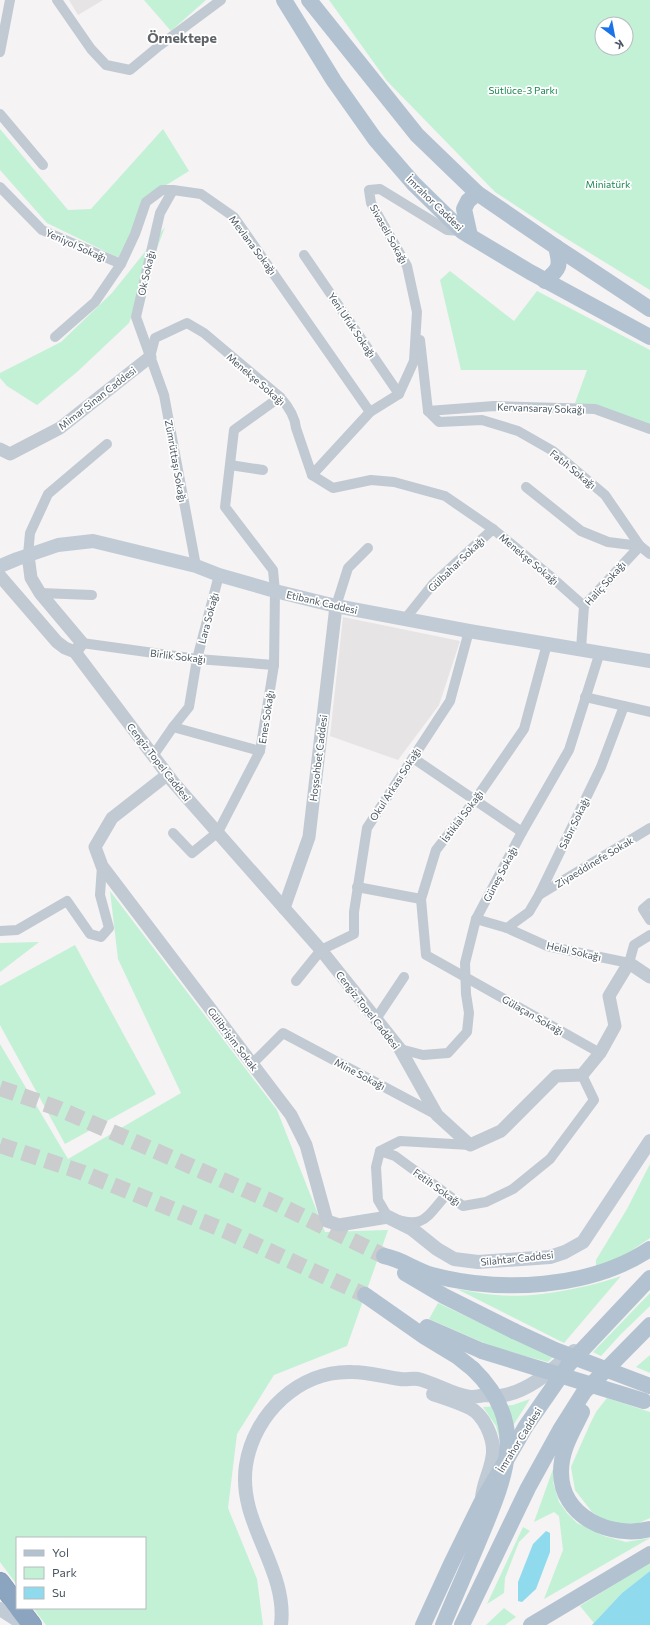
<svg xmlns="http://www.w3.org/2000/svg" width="650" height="1625" font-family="Commissioner,sans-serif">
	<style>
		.education { fill: #e6e4e5 }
		.green { fill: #c3f1d5; fill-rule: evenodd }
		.water { fill: #90daee }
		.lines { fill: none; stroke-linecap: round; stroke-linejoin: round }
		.primary-tunnel { stroke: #caccce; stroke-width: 16; stroke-dasharray: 16 8; stroke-linecap: butt }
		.motorway-casing { stroke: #7690ad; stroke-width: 20 }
		.minor { stroke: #c1cad2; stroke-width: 10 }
		.tertiary { stroke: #c1cad2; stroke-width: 13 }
		.secondary { stroke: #c1cbd6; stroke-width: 14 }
		.primary { stroke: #b3c2d1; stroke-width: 16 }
		.motorway { stroke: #8ba5c1; stroke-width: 19 }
		.primary-bridge { stroke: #b3c2d1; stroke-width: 16 }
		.labels { text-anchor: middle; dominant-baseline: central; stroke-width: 3.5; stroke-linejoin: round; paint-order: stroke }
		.park-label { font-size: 10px; fill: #17864f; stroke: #fff }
		.street-label { font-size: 10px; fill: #4a5661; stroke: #fff }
		.district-label { font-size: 14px; font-weight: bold; fill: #5f6368; stroke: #fff }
	</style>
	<rect width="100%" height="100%" fill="#f5f3f3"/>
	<g class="education">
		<polygon points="69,0 103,0 78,15"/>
		<polygon points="343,617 460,641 439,705 398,760 330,736"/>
	</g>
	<g class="green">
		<polygon points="144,0 206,0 171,31"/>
		<path d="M 329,0 L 650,0 L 650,290 L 559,234 L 495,192 L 387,81 ZM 602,24 L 626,24 L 626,48 L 602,48 Z"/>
		<polygon points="0,129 68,210 91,209 163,129 189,171 150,195 119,258 47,223 0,170"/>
		<polygon points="165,227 129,323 77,372 37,405 7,386 0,378 0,373 61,342 112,293"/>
		<polygon points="450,271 514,321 537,291 650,350 650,426 575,403 587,370 461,370 440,280"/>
		<polygon points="110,891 277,1110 325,1232 388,1230 347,1346 274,1375 237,1434 228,1508 257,1579 263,1625 46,1625 33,1608 145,1608 145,1538 17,1538 17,1585 0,1562 0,1044 68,1159 181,1093 118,959"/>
		<polygon points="39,942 0,972 0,943"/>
		<polygon points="75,945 156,1094 65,1144 0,1025 0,986"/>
		<polygon points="650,1164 650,1238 628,1253 596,1268 596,1260 627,1209"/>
		<path d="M 621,1276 L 564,1343 L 457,1289 C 470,1291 483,1294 496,1295 C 532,1299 587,1288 621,1276 Z"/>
		<polygon points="650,1293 650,1306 621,1334 601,1356 593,1352"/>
		<polygon points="438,1303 553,1357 548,1362 498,1349 429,1319"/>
		<polygon points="650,1355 650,1373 636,1367"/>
		<polygon points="607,1398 650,1412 650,1518 639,1523 618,1524 603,1520 592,1512 575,1490 571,1467 590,1424 596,1412"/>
		<polygon points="530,1399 501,1444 496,1426 483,1407 513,1405"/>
		<polygon points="557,1458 553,1482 559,1502 567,1513 577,1523 604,1536 626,1542 650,1538 544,1599 563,1550 559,1516 554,1512 534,1522"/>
		<polygon points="523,1527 530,1531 519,1542 505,1578 504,1593 487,1604"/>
		<polygon points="650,1562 650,1571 622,1593 594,1623 580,1606"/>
		<polygon points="504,1608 516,1617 505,1625 486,1625"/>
	</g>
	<g class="water">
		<polygon points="546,1531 550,1533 550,1552 536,1589 522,1602 518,1601 518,1582 533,1544"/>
		<polygon points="650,1571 650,1625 592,1625 622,1593"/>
	</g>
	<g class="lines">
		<g class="primary-tunnel">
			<polyline points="0,1088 57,1108 273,1202 384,1256"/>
			<polyline points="0,1145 81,1172 226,1231 365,1295"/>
		</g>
		<defs>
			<g id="motorway">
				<polyline points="0,1582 17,1605"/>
				<polyline points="19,1608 32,1625"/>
			</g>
		</defs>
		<use href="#motorway" class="motorway-casing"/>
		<g class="minor">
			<polyline points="57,0 91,49 106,65 130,70 159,46 221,0"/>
			<polyline points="0,52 10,0"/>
			<polyline points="0,114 43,165"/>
			<polyline points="0,187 42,230 121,264"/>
			<polyline points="173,190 160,213 136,317 164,395 196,566"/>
			<polyline points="304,255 399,394"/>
			<polyline points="55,337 95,302 121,264 135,234 146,202 162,190 173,190 201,194 234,217 370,412"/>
			<polyline points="420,340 428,411"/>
			<path d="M 150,357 L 155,338 L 187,323 L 204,333 L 280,397 C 288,406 295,416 296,428 L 312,475 L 333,488 L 371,480 L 394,482 L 445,496 L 493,529 L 549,575 L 584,606"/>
			<polyline points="428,411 439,422 482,420 518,431 553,451 605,495 640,546 650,554"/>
			<polyline points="428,411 494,406 595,409 650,429"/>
			<polyline points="230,465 263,470"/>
			<polyline points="312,475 370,412 399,394 414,361 417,312 407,266 371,203 369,190 380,189 447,230 461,231"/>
			<polyline points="526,487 581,531 608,542 640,546"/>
			<polyline points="28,555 30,533 48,494 107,444"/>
			<polyline points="40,593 92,595"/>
			<polyline points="336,606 348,568 368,548"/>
			<polyline points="405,619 433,584 493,529"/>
			<polyline points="82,643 197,659 274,665"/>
			<polyline points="547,644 524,729 475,800 436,850 421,899 426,955 600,1053"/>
			<polyline points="581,649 584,606 640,546"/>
			<polyline points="585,697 650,712"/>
			<polyline points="173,727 189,707 197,659 219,575"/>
			<polyline points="153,756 173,727 260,751"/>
			<polyline points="413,758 522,832"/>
			<polyline points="173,833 192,853 218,832 260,751 274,665 275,591 273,570 225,507 234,430 280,397"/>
			<polyline points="357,887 421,899"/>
			<polyline points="539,895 650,828"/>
			<polyline points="650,903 643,909 650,920"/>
			<polyline points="476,919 507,928 547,946 629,963 634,945 650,935"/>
			<polyline points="507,928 529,912 539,895 601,767 624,706"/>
			<polyline points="0,931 17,930 67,901 90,934 101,937 109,928 100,895 102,866"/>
			<polyline points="296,981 321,950 354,934 354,912 367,828 450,701 469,631"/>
			<polyline points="376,1019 404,977"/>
			<polyline points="400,1049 423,1055 448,1053 467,1032 469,1013 466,994 465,963 476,919 522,832 569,750 600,652"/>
			<polyline points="252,1064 283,1033 437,1115"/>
			<polyline points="380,1151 395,1156 463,1206 486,1202 513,1189 550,1159 594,1100 582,1075"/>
			<path d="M 446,1195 C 424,1221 423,1229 388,1217 L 378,1200 L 376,1167 L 380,1151 L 400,1141 L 470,1145"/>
		</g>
		<g class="tertiary">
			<polyline points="0,449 10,454 60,428 150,357"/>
			<polyline points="28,555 31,578 40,593 82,643 75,652"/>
			<polyline points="0,576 57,642 65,648 75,652 173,782 321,950 400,1049 437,1115 470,1145 501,1131 556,1076 582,1075 600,1053 615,1026 609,996 629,963 650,977"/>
			<polyline points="167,775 112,818 95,847 102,866 291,1115 306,1145 327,1221 339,1225 388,1217"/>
			<polyline points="284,908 309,837 336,606"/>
		</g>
		<g class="secondary">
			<polyline points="0,566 17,559 58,545 93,541 196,566 219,575 275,591 336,606 469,631 650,661"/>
			<polyline points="388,1217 412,1229 437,1249 454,1259 478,1262 550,1257 565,1252 583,1242 650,1141"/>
			<path d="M 433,1394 C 445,1398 458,1402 470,1408 C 484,1415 494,1438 493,1453 C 492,1469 483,1482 482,1498"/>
			<polyline points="0,1609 25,1625"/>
			<path d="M 281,1625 C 288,1568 237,1523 246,1465 C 254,1414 299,1370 352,1372 C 369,1372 384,1377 400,1379 C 406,1380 412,1378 418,1379 C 435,1383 453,1395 470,1397 C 474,1397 480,1396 485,1395 C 490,1395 495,1396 500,1396 C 529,1392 553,1369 574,1351"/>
		</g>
		<g class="primary">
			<polyline points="284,0 334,81 375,139 414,184 463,232 530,272 650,337"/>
			<polyline points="309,0 417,135 477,193 556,247 650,309"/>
			<polyline points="470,236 464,209 468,201 477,193"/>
			<path d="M 545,281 C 560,269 561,266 556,247"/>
			<path d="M 384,1256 C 401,1259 415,1270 432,1275 C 500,1293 590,1289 650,1249"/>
			<polyline points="405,1273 444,1296 514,1331"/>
			<polyline points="365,1295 425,1337 458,1357 473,1369"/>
			<polyline points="427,1327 482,1351"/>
			<path d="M 582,1412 C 573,1431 561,1449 561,1472 C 561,1517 611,1539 650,1529"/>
			<polyline points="423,1625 451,1564 481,1503 526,1426 569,1364 650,1278"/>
			<polyline points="462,1625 528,1488 560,1430 584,1392 650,1325"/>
			<polyline points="531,1625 650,1554"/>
		</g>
		<use href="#motorway" class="motorway"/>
		<g class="primary-bridge">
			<polyline points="514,1331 555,1350 650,1386"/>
			<polyline points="482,1351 644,1401"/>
			<path d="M 443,1625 C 455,1596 468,1567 480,1538 C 506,1476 529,1423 473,1369"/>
		</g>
	</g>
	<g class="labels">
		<g class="park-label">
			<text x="523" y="90">Sütlüce-3 Parkı</text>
			<text x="608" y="184">Miniatürk</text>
		</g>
		<g class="street-label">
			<text transform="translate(435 203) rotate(44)">İmrahor Caddesi</text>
			<text transform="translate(389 234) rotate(61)">Sivaseli Sokağı</text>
			<text transform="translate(76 245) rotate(24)">Yeniyol Sokağı</text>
			<text transform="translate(253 245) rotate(53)">Mevlana Sokağı</text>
			<text transform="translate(146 273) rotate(-77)">Ok Sokağı</text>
			<text transform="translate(352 325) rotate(56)">Yeni Ufuk Sokağı</text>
			<text transform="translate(256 379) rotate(41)">Menekşe Sokağı</text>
			<text transform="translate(97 398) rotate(-38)">Mimar Sinan Caddesi</text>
			<text transform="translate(541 408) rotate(2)">Kervansaray Sokağı</text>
			<text transform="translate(176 461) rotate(80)">Zümrüttaşı Sokağı</text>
			<text transform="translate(573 469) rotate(39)">Fatıh Sokağı</text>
			<text transform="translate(529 559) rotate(40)">Menekşe Sokağı</text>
			<text transform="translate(456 564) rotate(-44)">Gülbahar Sokağı</text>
			<text transform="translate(605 583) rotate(-48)">Haliç Sokağı</text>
			<text transform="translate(322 602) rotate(13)">Etibank Caddesi</text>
			<text transform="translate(208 618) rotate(-75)">Lara Sokağı</text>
			<text transform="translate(178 656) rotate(7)">Birlik Sokağı</text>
			<text transform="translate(266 717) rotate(-81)">Enes Sokağı</text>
			<text transform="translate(318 758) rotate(-83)">Hoşsohbet Caddesi</text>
			<text transform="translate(159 762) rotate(52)">Cengiz Topel Caddesi</text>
			<text transform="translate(395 784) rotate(-57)">Okul Arkası Sokağı</text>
			<text transform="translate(462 816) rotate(-53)">İstiklal Sokağı</text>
			<text transform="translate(574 823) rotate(-64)">Sabır Sokağı</text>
			<text transform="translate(594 862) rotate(-31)">Ziyaeddinefe Sokak</text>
			<text transform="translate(500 874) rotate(-62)">Güneş Sokağı</text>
			<text transform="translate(574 951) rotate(13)">Helal Sokağı</text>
			<text transform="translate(368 1010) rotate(52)">Cengiz Topel Caddesi</text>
			<text transform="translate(533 1015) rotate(30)">Gülaçan Sokağı</text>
			<text transform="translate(233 1039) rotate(53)">Gülibrişim Sokak</text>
			<text transform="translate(360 1074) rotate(28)">Mine Sokağı</text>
			<text transform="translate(437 1187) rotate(36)">Fetih Sokağı</text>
			<text transform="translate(517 1258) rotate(-6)">Silahtar Caddesi</text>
			<text transform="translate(519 1440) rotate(-58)">İmrahor Caddesi</text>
		</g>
		<g class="district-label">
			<text x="182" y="37">Örnektepe</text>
		</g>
	</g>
	<rect x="16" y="1537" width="130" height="72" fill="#ffffff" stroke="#b7bbc0"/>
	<rect x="24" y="1550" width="20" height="6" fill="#b3c2d1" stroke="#b7bbc0"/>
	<text x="52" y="1557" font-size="12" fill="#4a5661">Yol</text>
	<rect x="24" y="1567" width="20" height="12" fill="#c3f1d5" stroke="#b7bbc0"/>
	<text x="52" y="1577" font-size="12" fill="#4a5661">Park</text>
	<rect x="24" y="1587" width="20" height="12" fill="#90daee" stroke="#b7bbc0"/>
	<text x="52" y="1597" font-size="12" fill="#4a5661">Su</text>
	<g transform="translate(614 36) rotate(148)"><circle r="19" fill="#ffffff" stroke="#b7bbc0"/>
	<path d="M0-3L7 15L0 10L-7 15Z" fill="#1a73e8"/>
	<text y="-6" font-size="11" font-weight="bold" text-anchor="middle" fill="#4a5661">K</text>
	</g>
</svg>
